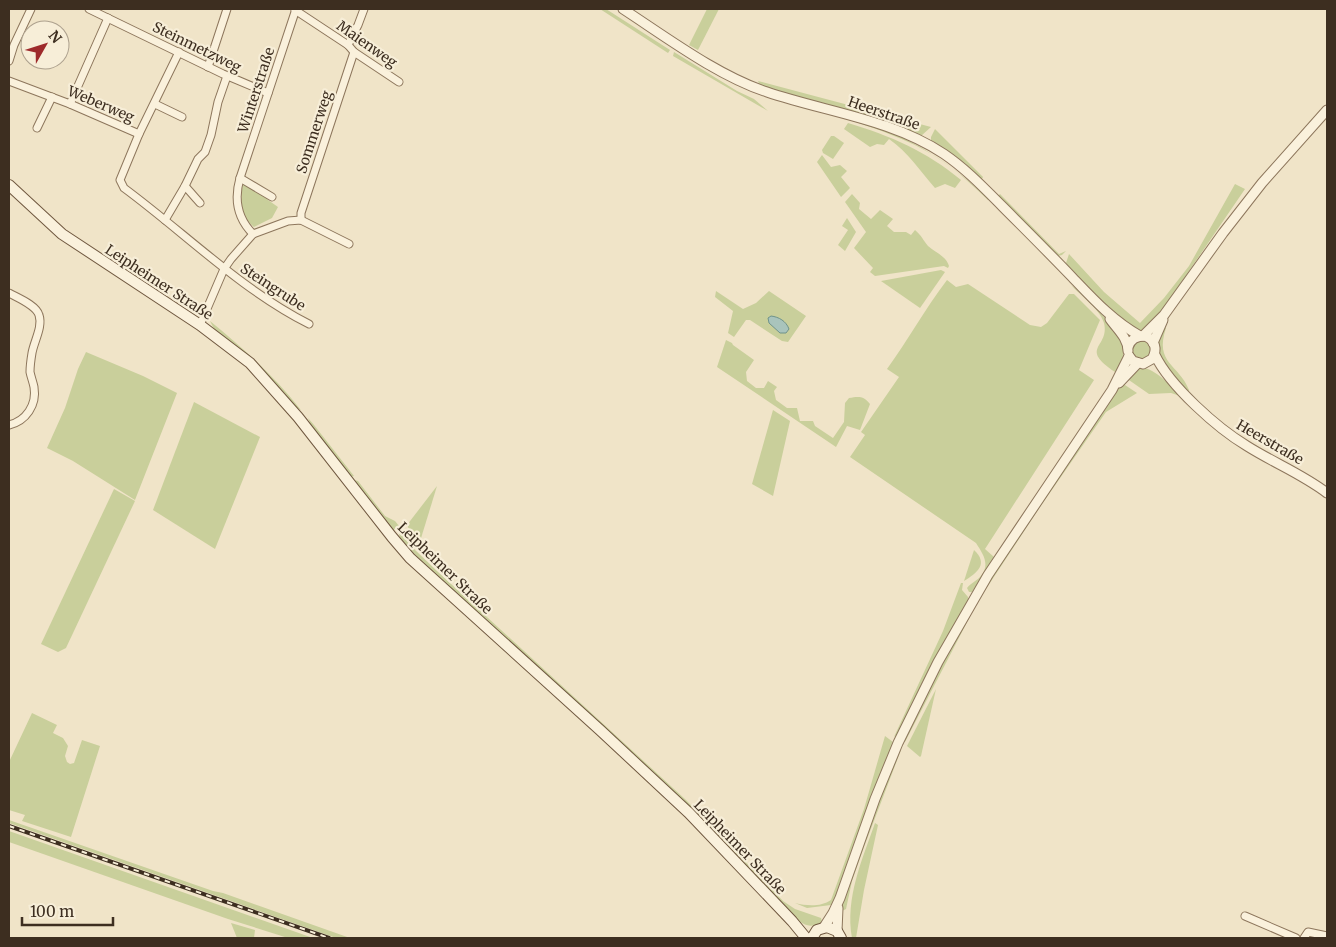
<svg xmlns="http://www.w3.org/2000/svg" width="1336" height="947" font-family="Merriweather,serif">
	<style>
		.green { fill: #c9cf9b }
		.water { fill: #a9c4bc; stroke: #6f938a }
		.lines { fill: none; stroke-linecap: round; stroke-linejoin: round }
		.minor-casing { stroke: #8d765c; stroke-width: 9 }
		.tertiary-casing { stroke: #8d765c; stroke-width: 11 }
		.secondary-casing { stroke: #6f573f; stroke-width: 12 }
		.minor { stroke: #faf1dc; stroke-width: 7 }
		.tertiary { stroke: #faf1dc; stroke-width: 9 }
		.secondary { stroke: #faf1dc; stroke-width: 10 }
		.rail-casing { stroke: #3d2e20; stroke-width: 4 }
		.rail { stroke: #f7eed8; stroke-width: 2; stroke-dasharray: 5.5; stroke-linecap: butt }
		.labels { text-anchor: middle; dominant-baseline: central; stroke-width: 4.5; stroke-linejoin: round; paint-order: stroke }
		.street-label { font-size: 14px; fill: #3d2e20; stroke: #f7eed8 }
	</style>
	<rect width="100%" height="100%" fill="#f0e4c8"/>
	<g class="green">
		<polygon points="600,9 606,9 670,50 668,53"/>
		<polygon points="707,9 719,9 698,50 689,45"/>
		<polygon points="674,52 737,91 754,99 768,111 673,56"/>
		<polygon points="758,81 931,127 921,136 760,86"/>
		<path d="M 840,117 C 850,117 860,121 870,125 C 916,140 955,166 989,200 L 988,200 C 975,188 962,175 947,164 C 915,141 877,129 840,117 Z"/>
		<path d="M 848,123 C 891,136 926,151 961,180 L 955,188 L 945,184 L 935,188 C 920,171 908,152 889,139 L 884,145 L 877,144 L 870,147 L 844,129 Z"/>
		<polygon points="935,129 983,177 981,181 931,144 931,137"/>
		<polygon points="831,136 834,136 844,143 833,159 823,153 822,150"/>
		<polygon points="822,155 831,167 840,165 847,171 841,177 850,188 841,197 817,162"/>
		<path d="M 243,183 L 267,198 L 268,200 L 278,207 L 272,218 L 254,227 C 240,216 240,200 243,183 Z"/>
		<path d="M 1235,184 L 1245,189 L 1161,312 L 1143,331 C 1124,331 1082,282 1068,268 L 1066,263 L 1069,254 L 1104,292 L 1140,323 L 1164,298 L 1189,266 Z"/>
		<path d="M 852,194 L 860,203 L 859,209 L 871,219 L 880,210 L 893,219 L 887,226 L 894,232 L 906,232 L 911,235 L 915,230 C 922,236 923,240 928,246 C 936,253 946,256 949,266 L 948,268 L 944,266 L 875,276 L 870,272 L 873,268 L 854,248 L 866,232 L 845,202 Z"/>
		<polygon points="1000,194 1059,254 1066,251 1062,255 1058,256 998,196"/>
		<polygon points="847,218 856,232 845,251 838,245 848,230 842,226"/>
		<polygon points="941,270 945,272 920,308 881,281"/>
		<path d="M 947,280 L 956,287 L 968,284 L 1030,325 L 1041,327 L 1047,323 L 1069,294 L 1074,294 L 1100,320 L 1079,370 L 1094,380 L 985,549 L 994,557 L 972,592 L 969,592 L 967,588 C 971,583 976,581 980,577 C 991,565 983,554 976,543 L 850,457 L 865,435 L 861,432 L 899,377 L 887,369 C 908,340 925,309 947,280 Z"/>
		<path d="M 1071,285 L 1075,288 C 1086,299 1118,328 1123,342 C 1126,353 1121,364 1115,372 C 1078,347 1110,348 1104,323 C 1100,309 1081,296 1071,285 Z"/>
		<polygon points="716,291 743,309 756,303 769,291 806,316 788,342 782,341 750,320 746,320 734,337 728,333 733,311 715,297"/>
		<path d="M 210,321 C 243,348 274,376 301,410 L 294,406 L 254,362 L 214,329 Z"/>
		<path d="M 1163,325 L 1166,328 C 1154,364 1179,364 1189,390 L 1188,393 L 1161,361 C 1157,351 1156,335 1163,325 Z"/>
		<path d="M 726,340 L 732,343 L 733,345 L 754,360 L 746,372 L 747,381 L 756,388 L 764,388 L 768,381 L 777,387 L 774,391 L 776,400 L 787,408 L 797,408 L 800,421 L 813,421 L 815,426 L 833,438 L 844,422 L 845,403 L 849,398 C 859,396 864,396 870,404 L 860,430 L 847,426 L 836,447 L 717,367 Z"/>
		<circle cx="1141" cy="350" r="10"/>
		<polygon points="86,352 143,376 177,393 135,500 73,461 47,448 65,408 78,369"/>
		<path d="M 1140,367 C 1157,369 1170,386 1183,397 L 1171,393 L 1149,394 L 1126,378 Z"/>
		<polygon points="1122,383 1137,393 1106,412 1040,507 982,595 982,592"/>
		<polygon points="194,402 260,437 215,549 153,510"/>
		<polygon points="773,410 790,421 773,496 752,484"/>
		<polygon points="308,418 314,425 354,476 351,477 312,428"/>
		<polygon points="354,480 358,481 385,516 395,521 399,526 398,528 392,530 353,481"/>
		<polygon points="437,486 418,548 407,525"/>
		<polygon points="114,489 135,501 66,648 58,652 41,644"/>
		<path d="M 402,532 L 406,534 L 415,550 L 438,572 L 686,800 L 783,901 L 795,909 L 821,918 L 822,922 C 813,927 807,927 799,921 L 685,802 L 435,575 L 400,539 L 399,534 Z"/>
		<path d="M 974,550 C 989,564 977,573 964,581 Z"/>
		<polygon points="961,583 963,583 962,590 968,597 968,601 949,633 899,733 894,737 943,631"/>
		<polygon points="976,601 978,601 905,742 905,736 941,664"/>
		<polygon points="936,689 921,756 920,757 907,746"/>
		<polygon points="32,713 57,725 53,733 63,738 68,746 65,756 67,762 70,764 74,763 82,740 100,746 71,837 22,821 25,815 9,810 9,762"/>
		<path d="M 885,736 L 893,742 L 893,746 L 834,902 L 831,905 L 807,908 L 795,903 C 807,906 821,907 831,900 L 864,809 Z"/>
		<polygon points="901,750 864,847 852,881 846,909 842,911 841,908 861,846 898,753"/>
		<polygon points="9,820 213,891 223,893 350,938 336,938 9,823"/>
		<path d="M 875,823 L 878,825 L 864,890 L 856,938 L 852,938 C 845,898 862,860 875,823 Z"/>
		<polygon points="9,831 313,938 288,938 228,919 9,842"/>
		<polygon points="231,923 255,930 254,938 237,938"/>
	</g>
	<path class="water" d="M 771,316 C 779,317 786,321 789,329 L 786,333 L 780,333 L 769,323 L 768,318 Z"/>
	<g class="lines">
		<defs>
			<g id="minor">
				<polyline points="89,9 223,74 268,93"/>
				<polyline points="295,10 348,45 354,52 399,82"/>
				<polyline points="348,45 358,25 364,9"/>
				<path d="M 179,52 L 139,134 L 120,180 L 124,188 C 185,233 240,289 309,324"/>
				<polyline points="9,61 14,45 31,9"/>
				<polyline points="208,67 227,9"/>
				<polyline points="9,81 70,104 139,134"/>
				<polyline points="70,104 108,18"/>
				<polyline points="155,104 182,117"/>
				<polyline points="37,128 52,97"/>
				<polyline points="240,178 272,197"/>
				<polyline points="185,186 200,203"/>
				<polyline points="165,220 185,186 198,159 205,152 211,135 218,102 227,76"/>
				<polyline points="301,220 301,213 354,52"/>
				<path d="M 253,234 C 237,218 234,199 240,178 L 296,9"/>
				<path d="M 9,293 C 18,298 36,305 39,315 C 43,327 34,341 32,353 C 31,359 30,367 30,372 C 31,377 33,382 34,387 C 37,405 26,421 9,425"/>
				<polyline points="200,325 224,269 231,259 253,234 288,221 301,220 349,244"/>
				<polyline points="1245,916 1296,938"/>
				<polyline points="1304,938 1308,932 1327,936"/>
			</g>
			<g id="tertiary">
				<path d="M 623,9 C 666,37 718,76 767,92 C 826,112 891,119 944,154 C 966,169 984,188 1003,207 C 1026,230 1049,253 1072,277 C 1093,299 1113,321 1140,336"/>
				<path d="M 1110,319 C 1117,329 1128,338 1128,351"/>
				<polyline points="1143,336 1164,315 1223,233 1262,183 1327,110"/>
				<polyline points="1153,343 1163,320"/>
				<path d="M 1128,347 C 1131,339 1136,336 1145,336 C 1155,340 1158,349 1152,359 L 1143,364 L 1133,361 L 1129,356"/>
				<path d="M 1155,355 C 1170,386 1217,428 1247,446 C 1274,463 1302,474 1327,493"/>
				<polyline points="1119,383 1138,363"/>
				<polyline points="824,927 833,913 840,898 875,799 898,743 938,662 988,575 1112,390 1129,356"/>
				<polyline points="837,931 838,908"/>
			</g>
			<g id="secondary">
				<polyline points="9,185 62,234 200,325 250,363 298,417 392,537 410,558 600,730 689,813 792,921 806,938"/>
				<polyline points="812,938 817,930 827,927 837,931 841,938"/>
			</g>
		</defs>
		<use href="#minor" class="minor-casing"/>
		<use href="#tertiary" class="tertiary-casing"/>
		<use href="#secondary" class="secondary-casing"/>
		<use href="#minor" class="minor"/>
		<use href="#tertiary" class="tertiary"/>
		<use href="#secondary" class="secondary"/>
		<defs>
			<polyline id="rail" points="9,826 329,938"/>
		</defs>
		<use href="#rail" class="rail-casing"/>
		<use href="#rail" class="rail"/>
	</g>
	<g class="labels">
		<g class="street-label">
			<text transform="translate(367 44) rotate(35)">Maienweg</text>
			<text transform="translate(197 47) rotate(26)">Steinmetzweg</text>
			<text transform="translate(256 90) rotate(-72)">Winterstraße</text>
			<text transform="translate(101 104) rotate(23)">Weberweg</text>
			<text transform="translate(884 113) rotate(19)">Heerstraße</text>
			<text transform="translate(314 132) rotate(-72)">Sommerweg</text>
			<text transform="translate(159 282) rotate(33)">Leipheimer Straße</text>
			<text transform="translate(273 287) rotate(33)">Steingrube</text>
			<text transform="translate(1270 442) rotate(30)">Heerstraße</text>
			<text transform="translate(445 568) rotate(44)">Leipheimer Straße</text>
			<text transform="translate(740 847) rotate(46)">Leipheimer Straße</text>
		</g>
	</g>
	<rect width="1336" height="947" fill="none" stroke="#3d2e20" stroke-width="20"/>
	<g transform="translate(45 45) rotate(51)"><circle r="24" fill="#f7eed8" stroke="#ada18e"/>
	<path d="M0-4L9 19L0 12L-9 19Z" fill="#9e2a2b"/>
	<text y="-8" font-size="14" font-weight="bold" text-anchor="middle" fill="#3d2e20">N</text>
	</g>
	<path d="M22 917v8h91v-8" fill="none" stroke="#3d2e20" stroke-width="2.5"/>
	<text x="30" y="917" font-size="15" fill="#3d2e20" stroke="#f7eed8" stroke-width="4" paint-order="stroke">100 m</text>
</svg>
